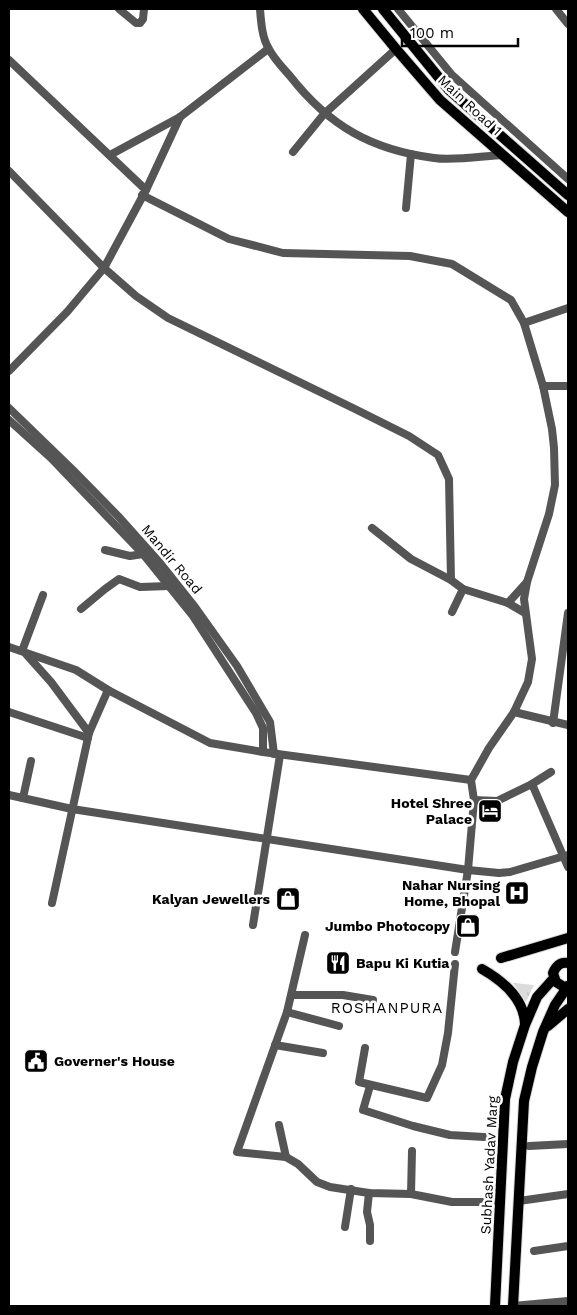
<svg xmlns="http://www.w3.org/2000/svg" width="577" height="1315" font-family="'Work Sans',sans-serif">
	<style>
		.grass { fill: url(#grass-tufts) }
		.lines { fill: none; stroke-linecap: round; stroke-linejoin: round }
		.major-casing { stroke: #dbdbdb; stroke-width: 12 }
		.minor { stroke: #555; stroke-width: 8 }
		.major { stroke: #000; stroke-width: 10 }
		.labels { text-anchor: middle; dominant-baseline: central; stroke-width: 5; stroke-linejoin: round; paint-order: stroke }
		.street-label { font-size: 14px; fill: #000; stroke: #fff }
		.poi-label { font-size: 14px; font-weight: bold; fill: #000; stroke: #fff; text-anchor: end }
		.neighbourhood-label { font-size: 15px; letter-spacing: 1px; fill: #000; stroke: #fff }
	</style>
	<defs>
		<pattern id="grass-tufts" width="24" height="20" patternUnits="userSpaceOnUse" patternTransform="scale(1.25)"><rect width="24" height="20" fill="#dcdcdc"/><path d="M3 7l-1-3M5 7V3M7 7l1-3M15 17l-1-3M17 17v-4M19 17l1-3" fill="none" stroke="#bbb"/></pattern>
	</defs>
	<rect width="100%" height="100%" fill="#fff"/>
	<polygon class="grass" points="513,983 534,985 526,1002"/>
	<g class="lines">
		<defs>
			<g id="major">
				<polyline points="363,9 396,49 440,100 568,212"/>
				<polyline points="383,9 449,90 568,195"/>
				<polyline points="501,958 568,938"/>
				<path d="M 568,963 C 560,962 556,966 553,973 L 556,982 L 564,987 L 568,986"/>
				<path d="M 482,969 C 503,981 524,998 525,1024"/>
				<polyline points="548,1026 568,1009"/>
				<polyline points="495,1306 505,1099 513,1062 525,1025 537,997 554,978"/>
				<polyline points="513,1306 524,1101 532,1067 543,1032 555,1005 568,986"/>
			</g>
		</defs>
		<use href="#major" class="major-casing"/>
		<g class="minor">
			<polyline points="119,9 136,23 140,23 143,19 144,9"/>
			<path d="M 260,9 C 261,22 262,38 269,49 C 274,59 283,68 290,76 C 329,126 372,150 434,158 C 452,161 484,156 503,155"/>
			<polyline points="398,9 452,75 568,179"/>
			<polyline points="556,9 568,24"/>
			<polyline points="9,60 146,190"/>
			<polyline points="293,152 324,114 396,49"/>
			<polyline points="110,155 180,117 268,49"/>
			<polyline points="9,171 104,268 136,296 168,318 355,409 409,436 438,455 449,479 451,580 463,589 508,603 525,613"/>
			<polyline points="142,195 229,239 283,253 410,256 452,264 511,300 524,323"/>
			<polyline points="406,208 411,154"/>
			<polyline points="9,371 67,312 104,268 146,190 180,117"/>
			<polyline points="543,386 568,386"/>
			<polyline points="9,408 73,470 118,516 160,563 195,607 237,666 270,722 274,754"/>
			<polyline points="9,420 51,458 143,554 193,616 256,713 263,728 263,752"/>
			<polyline points="372,528 411,559 451,580"/>
			<polyline points="105,550 130,556 143,554"/>
			<polyline points="508,603 527,582"/>
			<polyline points="81,609 105,589 119,579 140,587 169,586"/>
			<polyline points="452,612 463,589"/>
			<polyline points="9,647 76,670 108,690 210,743 263,752 471,780"/>
			<polyline points="22,651 43,595"/>
			<polyline points="26,654 51,682 89,733"/>
			<polyline points="9,712 88,738"/>
			<polyline points="514,712 568,725"/>
			<polyline points="553,723 568,613"/>
			<polyline points="532,784 568,867"/>
			<polyline points="9,795 72,809 468,870 499,873 510,872 568,855"/>
			<polyline points="23,798 31,761"/>
			<polyline points="474,800 497,801 532,784 551,772"/>
			<polyline points="52,903 89,733 108,690"/>
			<polyline points="253,925 280,755"/>
			<polyline points="305,935 287,1012 237,1152 286,1157 298,1164 317,1182 330,1187 369,1193 411,1194 452,1202 491,1202"/>
			<polyline points="455,952 468,870 474,800 471,780 489,748 514,712 528,682 532,659 524,599 527,582 549,514 555,485 554,448 552,429 543,386 524,323 568,308"/>
			<polyline points="292,995 343,995 373,1000"/>
			<polyline points="287,1012 339,1026"/>
			<polyline points="275,1045 323,1053"/>
			<polyline points="365,1048 359,1082 427,1098 442,1065 448,1033 455,964"/>
			<polyline points="370,1086 363,1110 413,1126 450,1135 484,1137"/>
			<polyline points="279,1125 286,1157"/>
			<polyline points="529,1146 568,1144"/>
			<polyline points="369,1193 367,1212 370,1225 370,1241"/>
			<polyline points="411,1194 412,1151"/>
			<polyline points="519,1201 568,1194"/>
			<polyline points="345,1227 351,1189"/>
			<polyline points="534,1251 568,1246"/>
			<polyline points="513,1306 568,1301"/>
		</g>
		<use href="#major" class="major"/>
	</g>
	<defs>
		<symbol id="hotel-square" viewBox="-11 -11 22 22"><rect x="-9" y="-9" width="18" height="18" rx="4" fill="#000" stroke="#fff"/><path d="M-6-4.5h1.5V1H6V5H4.5V3h-9V5H-6ZM-4 0a1.8 1.8 0 1 1 3.6 0ZM.5 0V-2.5h3Q6-2.5 6 0Z" fill="#fff"/></symbol>
		<symbol id="hospital-square" viewBox="-11 -11 22 22"><rect x="-9" y="-9" width="18" height="18" rx="4" fill="#000" stroke="#fff"/><path d="M-5-5h3v3.5h4V-5h3V5h-3V1.5h-4V5h-3Z" fill="#fff"/></symbol>
		<symbol id="shop-square" viewBox="-11 -11 22 22"><rect x="-9" y="-9" width="18" height="18" rx="4" fill="#000" stroke="#fff"/><path d="M-5-2.5h2.3a2.7 3.5 0 0 1 5.4 0H5L5.5 6h-11ZM-1.5-2.5h3a1.5 2.3 0 0 0-3 0Z" fill="#fff"/></symbol>
		<symbol id="restaurant-square" viewBox="-11 -11 22 22"><rect x="-9" y="-9" width="18" height="18" rx="4" fill="#000" stroke="#fff"/><path d="M-5-6h1v4h1v-4h1v4h1v-4h1v5L-1.5 .5V6h-2V.5L-5-1ZM5-6V6H3V1.5H1.5Q1.5-4 5-6Z" fill="#fff"/></symbol>
		<symbol id="civic-square" viewBox="-11 -11 22 22"><rect x="-9" y="-9" width="18" height="18" rx="4" fill="#000" stroke="#fff"/><path d="M-.6-6.5H3V-4.5H.6V-3L4-1V1h2V6H-6V1h2V-1L-.6-3ZM-1.2 2.5V6h2.4V2.5Z" fill="#fff"/></symbol>
	</defs>
	<g fill-rule="evenodd">
		<use href="#hotel-square" x="476" y="797" width="28" height="28"/>
		<use href="#hospital-square" x="503" y="879" width="28" height="28"/>
		<use href="#shop-square" x="274" y="885" width="28" height="28"/>
		<use href="#shop-square" x="454" y="912" width="28" height="28"/>
		<use href="#restaurant-square" x="324" y="949" width="28" height="28"/>
		<use href="#civic-square" x="22" y="1047" width="28" height="28"/>
	</g>
	<g class="labels">
		<g class="street-label">
			<text transform="translate(470 105) rotate(43)">Main Road 1</text>
			<text transform="translate(172 559) rotate(50)">Mandir Road</text>
			<text transform="translate(489 1165) rotate(-87)">Subhash Yadav Marg</text>
		</g>
		<g class="poi-label">
			<text x="472" y="803">Hotel Shree<tspan x="472" dy="16">Palace</tspan></text>
			<text x="500" y="885">Nahar Nursing<tspan x="500" dy="16">Home, Bhopal</tspan></text>
			<text x="270" y="899">Kalyan Jewellers</text>
			<text x="450" y="926">Jumbo Photocopy</text>
			<text x="356" y="963" text-anchor="start">Bapu Ki Kutia</text>
			<text x="54" y="1061" text-anchor="start">Governer's House</text>
		</g>
		<g class="neighbourhood-label">
			<text x="387" y="1008">ROSHANPURA</text>
		</g>
	</g>
	<rect width="577" height="1315" fill="none" stroke="#000000" stroke-width="20"/>
	<path d="M402 38v8h116v-8" fill="none" stroke="#000000" stroke-width="2.5"/>
	<text x="410" y="38" font-size="15" fill="#000000" stroke="#ffffff" stroke-width="4" paint-order="stroke">100 m</text>
</svg>
